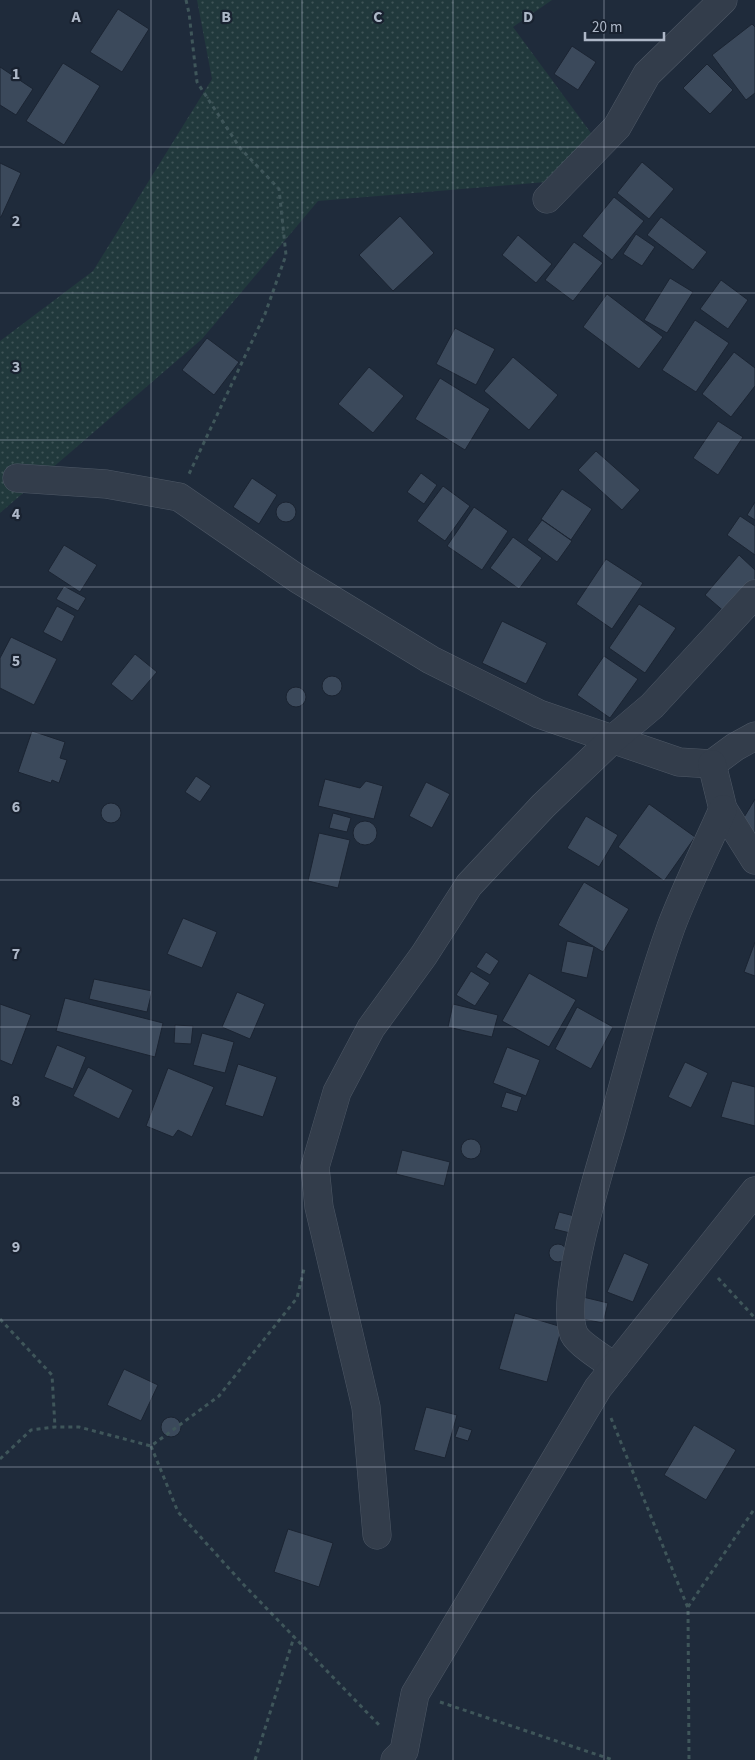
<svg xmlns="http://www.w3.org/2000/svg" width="755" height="1760" font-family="'Source Sans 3',sans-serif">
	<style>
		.grass { fill: url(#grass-dots) }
		.building { fill: #3b495b; stroke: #1b2432 }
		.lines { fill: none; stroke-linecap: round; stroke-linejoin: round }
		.minor-casing { stroke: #4e5866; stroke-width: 29 }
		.path { stroke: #3f565a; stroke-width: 3; stroke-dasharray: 4 4; stroke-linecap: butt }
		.minor { stroke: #333d4b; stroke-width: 28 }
		.grid { fill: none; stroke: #aeb8c8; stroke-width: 1; stroke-opacity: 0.55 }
		.grid-label { font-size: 16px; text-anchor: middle; font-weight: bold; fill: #aeb8c8; stroke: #192230; stroke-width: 4.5; stroke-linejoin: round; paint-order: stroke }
	</style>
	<defs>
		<pattern id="grass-dots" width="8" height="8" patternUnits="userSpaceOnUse" patternTransform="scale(1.25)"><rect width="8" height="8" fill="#21393c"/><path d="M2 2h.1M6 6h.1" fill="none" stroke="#3f5457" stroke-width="1.8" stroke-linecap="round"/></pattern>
	</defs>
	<rect width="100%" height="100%" fill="#1f2b3b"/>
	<polygon class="grass" points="197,0 552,0 513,27 602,148 546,182 318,201 202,339 0,513 0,341 93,271 212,79"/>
	<g class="building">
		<polygon points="118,9 149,29 122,72 90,52"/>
		<polygon points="752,24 755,27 755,93 746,100 712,55"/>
		<polygon points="572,46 596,62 578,90 554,74"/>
		<polygon points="63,63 100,86 64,145 26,121"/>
		<polygon points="707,64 733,90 710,114 683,88"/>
		<polygon points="0,67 33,89 16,115 0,105"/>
		<polygon points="642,162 674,189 649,219 617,193"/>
		<polygon points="0,163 21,173 1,217 0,217"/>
		<polygon points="614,197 644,221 612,260 582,236"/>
		<polygon points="400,216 434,253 393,291 359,255"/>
		<polygon points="661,217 707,252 693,270 647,235"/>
		<polygon points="636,234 655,247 642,266 623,254"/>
		<polygon points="518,235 552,264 536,283 502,255"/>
		<polygon points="574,242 603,263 573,301 545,280"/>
		<polygon points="670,278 693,292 667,333 644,320"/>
		<polygon points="721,280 748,300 728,329 700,309"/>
		<polygon points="607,294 663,337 639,369 583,327"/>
		<polygon points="695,320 729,343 696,392 662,370"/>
		<polygon points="455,328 495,349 476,385 436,364"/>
		<polygon points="207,338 239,362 214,395 182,370"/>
		<polygon points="734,352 755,368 755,386 731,417 702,394"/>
		<polygon points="513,357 558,395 529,430 484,391"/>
		<polygon points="369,367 404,396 373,433 338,404"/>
		<polygon points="440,378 490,409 465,450 415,419"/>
		<polygon points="718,421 743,437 718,475 693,458"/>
		<polygon points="596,451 640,490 622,510 578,470"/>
		<polygon points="421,473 437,485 424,504 407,492"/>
		<polygon points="252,478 277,495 259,524 233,507"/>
		<polygon points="443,486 470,506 445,541 417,521"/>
		<polygon points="562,489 592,509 571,540 541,519"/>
		<circle cx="286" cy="512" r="10"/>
		<polygon points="755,502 755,520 747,515"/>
		<polygon points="474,507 508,531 482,570 447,546"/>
		<polygon points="740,516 755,526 755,555 727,535"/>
		<polygon points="542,520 572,541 557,562 527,540"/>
		<polygon points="513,537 542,558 519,589 490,568"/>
		<polygon points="64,545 97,565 80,592 48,571"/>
		<polygon points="739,555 755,570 755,581 727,614 705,595"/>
		<polygon points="606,559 643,583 612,629 576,604"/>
		<polygon points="64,586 86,598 78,611 56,599"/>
		<polygon points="639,604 676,628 645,673 609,648"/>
		<polygon points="57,606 75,616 62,642 43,632"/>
		<polygon points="502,621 547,643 526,684 482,663"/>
		<polygon points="11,637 57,659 34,705 0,688 0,658"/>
		<polygon points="135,654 157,672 132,701 111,684"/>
		<polygon points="604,656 638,679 610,718 577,695"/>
		<circle cx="332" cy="686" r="10"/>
		<circle cx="296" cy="697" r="10"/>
		<polygon points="32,731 65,742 60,758 67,760 59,783 52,780 51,783 18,772"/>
		<polygon points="196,776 211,786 200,802 185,792"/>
		<polygon points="325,779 360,788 366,781 383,786 374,819 318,806"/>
		<polygon points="426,782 450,794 432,828 409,816"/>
		<polygon points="755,799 755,839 737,829"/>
		<circle cx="111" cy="813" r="10"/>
		<polygon points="649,804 695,837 664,881 618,847"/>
		<polygon points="333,813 351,818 347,832 329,828"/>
		<polygon points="586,816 618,835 599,867 567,848"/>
		<circle cx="365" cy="833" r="12"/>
		<polygon points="319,833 350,840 338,888 308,881"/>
		<polygon points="584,882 629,909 603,952 558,925"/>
		<polygon points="183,918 217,932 202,968 167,954"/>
		<polygon points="567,941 594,947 587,978 561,972"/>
		<polygon points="755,942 755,976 744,972"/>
		<polygon points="486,952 499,961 490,975 476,967"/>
		<polygon points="471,971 490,983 475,1006 456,995"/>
		<polygon points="529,973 576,1000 549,1047 502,1021"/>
		<polygon points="94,979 152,991 147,1012 89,999"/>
		<polygon points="237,992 265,1004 250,1039 222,1027"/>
		<polygon points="65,998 163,1023 155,1057 56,1031"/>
		<polygon points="0,1004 31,1015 12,1065 0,1060"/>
		<polygon points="453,1004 498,1015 492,1037 448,1027"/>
		<polygon points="577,1007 613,1027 591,1069 555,1049"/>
		<polygon points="175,1025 193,1026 191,1044 174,1043"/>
		<polygon points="202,1033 234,1042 225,1073 193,1065"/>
		<polygon points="57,1045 86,1057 73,1089 44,1077"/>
		<polygon points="507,1047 540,1060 526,1096 493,1083"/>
		<polygon points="685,1062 708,1073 691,1108 668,1097"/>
		<polygon points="238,1064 277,1077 263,1117 225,1105"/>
		<polygon points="88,1067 133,1090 119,1119 73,1096"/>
		<polygon points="168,1068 214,1087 192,1137 178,1130 173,1137 146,1126"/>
		<polygon points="732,1081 755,1087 755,1126 721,1117"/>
		<polygon points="506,1092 522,1097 517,1112 501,1107"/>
		<circle cx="471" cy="1149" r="10"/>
		<polygon points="402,1150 450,1162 444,1186 396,1174"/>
		<polygon points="559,1212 578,1217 574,1234 554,1229"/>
		<circle cx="558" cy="1253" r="9"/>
		<polygon points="624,1253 649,1264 633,1302 607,1292"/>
		<polygon points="583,1297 608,1303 603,1323 578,1318"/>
		<polygon points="515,1313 562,1327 547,1382 499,1369"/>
		<polygon points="124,1369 158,1385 141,1421 107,1405"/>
		<polygon points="426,1407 457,1415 445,1458 414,1450"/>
		<circle cx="171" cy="1427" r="10"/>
		<polygon points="694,1425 736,1450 706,1500 664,1475"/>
		<polygon points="459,1426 472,1430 468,1441 455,1437"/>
		<polygon points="288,1529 333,1543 319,1587 274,1572"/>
	</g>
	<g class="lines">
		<defs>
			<g id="minor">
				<polyline points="547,199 617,127 647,74 723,0"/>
				<polyline points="17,478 106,484 179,497 298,579 431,660 539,714 679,762 712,764 735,747 755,736"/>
				<polyline points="712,764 723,809 755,860"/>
				<path d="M 615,1367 C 606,1361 578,1343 574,1334 C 558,1297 601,1166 613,1123 C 631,1058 648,992 671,927 C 686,887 706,848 723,809"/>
				<polyline points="377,1535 366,1407 319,1207 315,1167 337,1092 371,1028 424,955 469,885 543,806 613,739 652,706 755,594"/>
				<polyline points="395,1760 404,1751 415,1694 598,1388 755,1191"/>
			</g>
		</defs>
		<use href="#minor" class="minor-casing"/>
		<g class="path">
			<polyline points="186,0 189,13 197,82 240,148 279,189 286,255 265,314 189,474"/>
			<polyline points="718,1278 755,1318"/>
			<polyline points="0,1319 52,1375 55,1427"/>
			<polyline points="611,1418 688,1608 689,1760"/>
			<polyline points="151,1446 178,1512 244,1585 381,1727"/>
			<polyline points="0,1459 31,1430 55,1427 79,1427 151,1446 219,1396 297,1298 304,1269"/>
			<polyline points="688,1607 755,1508"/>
			<polyline points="440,1702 613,1760"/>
			<polyline points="255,1760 294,1637"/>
		</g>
		<use href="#minor" class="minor"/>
	</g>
	<path class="grid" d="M 151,0 L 151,1760M 302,0 L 302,1760M 453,0 L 453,1760M 604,0 L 604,1760M 0,147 L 755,147M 0,293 L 755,293M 0,440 L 755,440M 0,587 L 755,587M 0,733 L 755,733M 0,880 L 755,880M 0,1027 L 755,1027M 0,1173 L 755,1173M 0,1320 L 755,1320M 0,1467 L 755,1467M 0,1613 L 755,1613"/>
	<g class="grid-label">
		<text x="76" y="22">A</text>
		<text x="226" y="22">B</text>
		<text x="378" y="22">C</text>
		<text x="528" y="22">D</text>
		<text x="16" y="79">1</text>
		<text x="16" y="226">2</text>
		<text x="16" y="372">3</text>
		<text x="16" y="519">4</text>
		<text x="16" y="666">5</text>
		<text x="16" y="812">6</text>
		<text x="16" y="959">7</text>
		<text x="16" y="1106">8</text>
		<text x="16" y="1252">9</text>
	</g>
	<path d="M585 32v8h79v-8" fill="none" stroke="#aeb8c8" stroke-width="2.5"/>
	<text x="592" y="32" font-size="15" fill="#aeb8c8" stroke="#192230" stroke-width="4" paint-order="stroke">20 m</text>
</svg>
